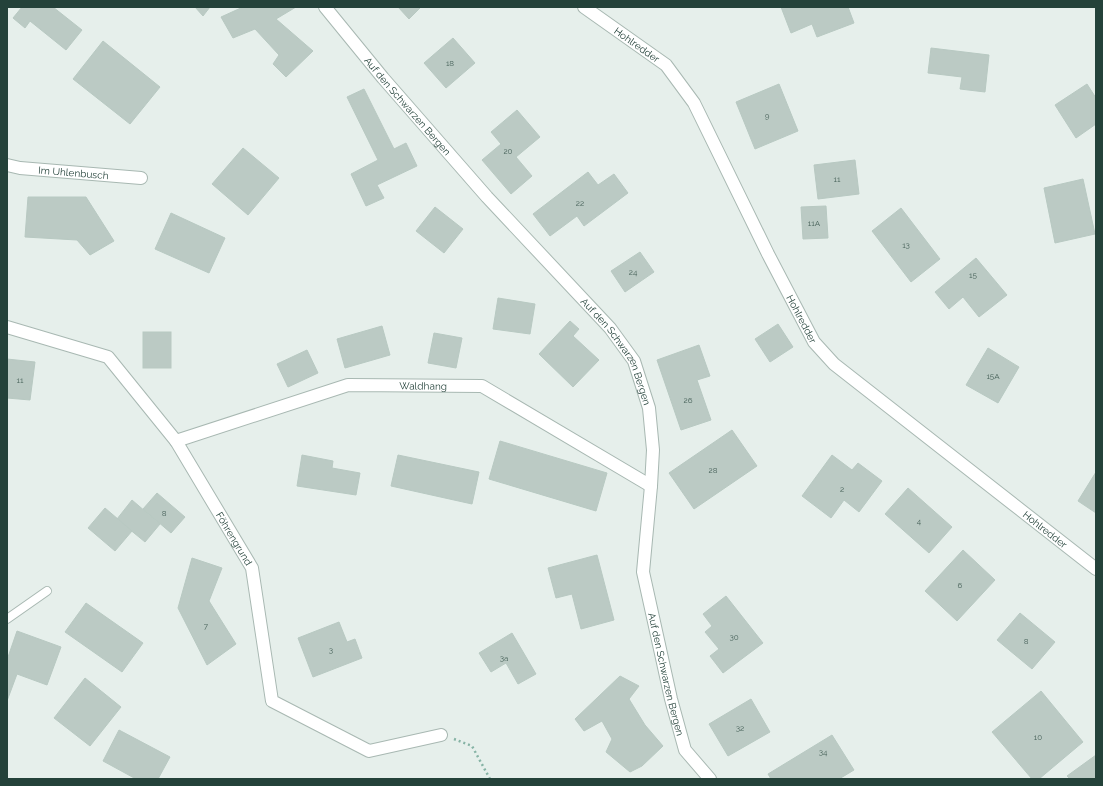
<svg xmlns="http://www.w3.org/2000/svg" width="1103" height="786" font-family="Raleway,sans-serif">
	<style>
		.building { fill: #bbcac4; stroke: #b8c9c2 }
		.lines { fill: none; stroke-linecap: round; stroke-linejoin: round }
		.service-casing { stroke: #a8b8b2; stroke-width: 10 }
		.minor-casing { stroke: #a8b8b2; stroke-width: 14 }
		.path { stroke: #86b3a5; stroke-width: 2.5; stroke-dasharray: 2 3; stroke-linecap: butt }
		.service { stroke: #fff; stroke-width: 8 }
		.minor { stroke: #fff; stroke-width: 12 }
		.labels { text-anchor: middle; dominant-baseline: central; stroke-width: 3; stroke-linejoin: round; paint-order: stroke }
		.number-label { font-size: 8px; fill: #4a645c }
		.street-label { font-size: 10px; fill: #24423a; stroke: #f7fbf9 }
	</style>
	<rect width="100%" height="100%" fill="#e6efeb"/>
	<g class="building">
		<polygon points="22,7 53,7 82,30 66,50 30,21 25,28 13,18"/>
		<polygon points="195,7 210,7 203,16"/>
		<polygon points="243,7 296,7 276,19 313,51 286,77 273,64 279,55 255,29 233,38 221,17"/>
		<polygon points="398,7 421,7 409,19"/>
		<polygon points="781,7 848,7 854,23 817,37 812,24 791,33"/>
		<polygon points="453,38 475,63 446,88 424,63"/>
		<polygon points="103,41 160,87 130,124 73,79"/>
		<polygon points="931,48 989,55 985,92 960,89 962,77 928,73"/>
		<polygon points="779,84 798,131 755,149 736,102"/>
		<polygon points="1087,84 1096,98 1096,124 1076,138 1055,105"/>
		<polygon points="364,89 394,149 406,143 417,166 377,185 384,198 366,206 351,174 378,160 347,97"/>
		<polygon points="517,110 540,137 516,157 532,176 511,194 482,160 501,144 491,132"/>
		<polygon points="243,148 279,178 248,215 212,184"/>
		<polygon points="855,160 859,194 818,199 814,165"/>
		<polygon points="588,172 598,185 614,174 628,193 584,226 577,216 550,236 533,214"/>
		<polygon points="1083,179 1095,234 1055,243 1044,188"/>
		<polygon points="28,197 86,197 114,241 90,255 77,240 25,237"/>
		<polygon points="826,206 828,238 803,239 801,207"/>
		<polygon points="435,207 463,229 444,253 416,231"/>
		<polygon points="901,208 940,259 911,282 872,231"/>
		<polygon points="171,213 225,238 209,273 155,249"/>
		<polygon points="640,252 654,272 625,292 611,271"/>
		<polygon points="976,258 1007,295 979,317 963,297 949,309 935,292"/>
		<polygon points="498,298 535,304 530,334 493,329"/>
		<polygon points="570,321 579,329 573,336 599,360 573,387 539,354"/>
		<polygon points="778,324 793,347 770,362 755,339"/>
		<polygon points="382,326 390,355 345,368 337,339"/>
		<rect x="143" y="332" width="28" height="36"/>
		<polygon points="434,333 462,338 456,368 428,363"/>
		<polygon points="699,345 710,376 697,380 711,420 681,430 657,360"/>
		<polygon points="988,348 1019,367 998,403 966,385"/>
		<polygon points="307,350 318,373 288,387 277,364"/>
		<polygon points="7,359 35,362 30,400 7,398"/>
		<polygon points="732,430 757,466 694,509 669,473"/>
		<polygon points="500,441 607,473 596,511 489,479"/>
		<polygon points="302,455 333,461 332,468 360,473 356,495 297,486"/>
		<polygon points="398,455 479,472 472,504 391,486"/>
		<polygon points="832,455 852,470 858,463 882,481 859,512 844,500 831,518 802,496"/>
		<polygon points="1096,472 1096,513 1078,501"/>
		<polygon points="908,488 952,527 929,553 885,514"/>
		<polygon points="157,493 185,517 171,533 143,509"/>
		<polygon points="132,500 160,524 145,542 117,519"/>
		<polygon points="105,508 132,531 115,551 88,528"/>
		<polygon points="963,550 995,580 957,621 925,591"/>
		<polygon points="597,555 614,620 581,629 572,594 556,598 548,568"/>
		<polygon points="192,558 222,568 209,601 236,644 207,665 178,608"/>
		<polygon points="726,596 763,643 723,673 710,656 719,649 705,632 712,626 703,614"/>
		<polygon points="86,603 143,643 122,672 65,632"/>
		<polygon points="1020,613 1055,642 1032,669 997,640"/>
		<polygon points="339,622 347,642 355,639 362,658 313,677 298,638"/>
		<polygon points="17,631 61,647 47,685 17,674 7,701 7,660"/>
		<polygon points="512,633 536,674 518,684 506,663 491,672 479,653"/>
		<polygon points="620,676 639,686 629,699 645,725 663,746 642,766 630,772 606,752 612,739 602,721 584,731 575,719"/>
		<polygon points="85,678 121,707 90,746 54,718"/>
		<polygon points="1041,691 1083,742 1039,779 1032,779 992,732"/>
		<polygon points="751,699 770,732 728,756 709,724"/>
		<polygon points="119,730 170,757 158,779 136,779 103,761"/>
		<polygon points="832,735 854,770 839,779 771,779 768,774"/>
		<polygon points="1096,755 1096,779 1070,779 1067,776"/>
	</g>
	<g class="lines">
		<defs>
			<polyline id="service" points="7,619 47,591"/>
			<g id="minor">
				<path id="s1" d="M 325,7 L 383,78 L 487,197 L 610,328 L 634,361 L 649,408 L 653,450 L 651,486 L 643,572 L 671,699 L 685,750 L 710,779"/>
				<path id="s2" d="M 584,7 L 666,65 L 694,103 L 768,254 L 814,342 L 834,364 L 1096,569"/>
				<path id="s3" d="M 7,165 L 20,168 L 141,178"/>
				<path id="s4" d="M 7,327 L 108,357 L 176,441 L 252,568 L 272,701 L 369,751 L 441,735"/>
				<path id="s5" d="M 176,441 L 348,385 L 482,386 L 651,486"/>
			</g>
		</defs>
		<use href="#service" class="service-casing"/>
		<use href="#minor" class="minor-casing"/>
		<polyline class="path" points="454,739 472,746 490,779"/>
		<use href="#service" class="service"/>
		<use href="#minor" class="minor"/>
	</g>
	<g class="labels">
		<g class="number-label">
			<text x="450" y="63">18</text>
			<text x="767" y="116">9</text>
			<text x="508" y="151">20</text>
			<text x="837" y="179">11</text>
			<text x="580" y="203">22</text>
			<text x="814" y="223">11A</text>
			<text x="906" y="245">13</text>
			<text x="633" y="272">24</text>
			<text x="973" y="275">15</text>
			<text x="993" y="376">15A</text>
			<text x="20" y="380">11</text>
			<text x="688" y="400">26</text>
			<text x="713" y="470">28</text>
			<text x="842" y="489">2</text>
			<text x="164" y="513">8</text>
			<text x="919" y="521">4</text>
			<text x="960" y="585">6</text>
			<text x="206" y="626">7</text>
			<text x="734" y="637">30</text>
			<text x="1026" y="641">8</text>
			<text x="331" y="650">3</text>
			<text x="504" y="658">3a</text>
			<text x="740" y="728">32</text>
			<text x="1038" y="737">10</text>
			<text x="823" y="752">34</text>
		</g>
		<g class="street-label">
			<text stroke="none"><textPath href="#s2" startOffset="65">Hohlredder</textPath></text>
			<text stroke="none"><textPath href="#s1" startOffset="129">Auf den Schwarzen Bergen</textPath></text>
			<text stroke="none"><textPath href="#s3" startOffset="67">Im Uhlenbusch</textPath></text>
			<text stroke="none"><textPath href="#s2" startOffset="389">Hohlredder</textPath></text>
			<text stroke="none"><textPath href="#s1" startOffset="453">Auf den Schwarzen Bergen</textPath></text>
			<text stroke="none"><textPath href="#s5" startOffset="256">Waldhang</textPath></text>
			<text stroke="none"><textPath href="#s2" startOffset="713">Hohlredder</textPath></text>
			<text stroke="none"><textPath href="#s4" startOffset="327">Föhrengrund</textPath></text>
			<text stroke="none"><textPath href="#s1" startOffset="789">Auf den Schwarzen Bergen</textPath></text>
		</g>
	</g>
	<rect width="1103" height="786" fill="none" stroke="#24423a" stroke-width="16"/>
</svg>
